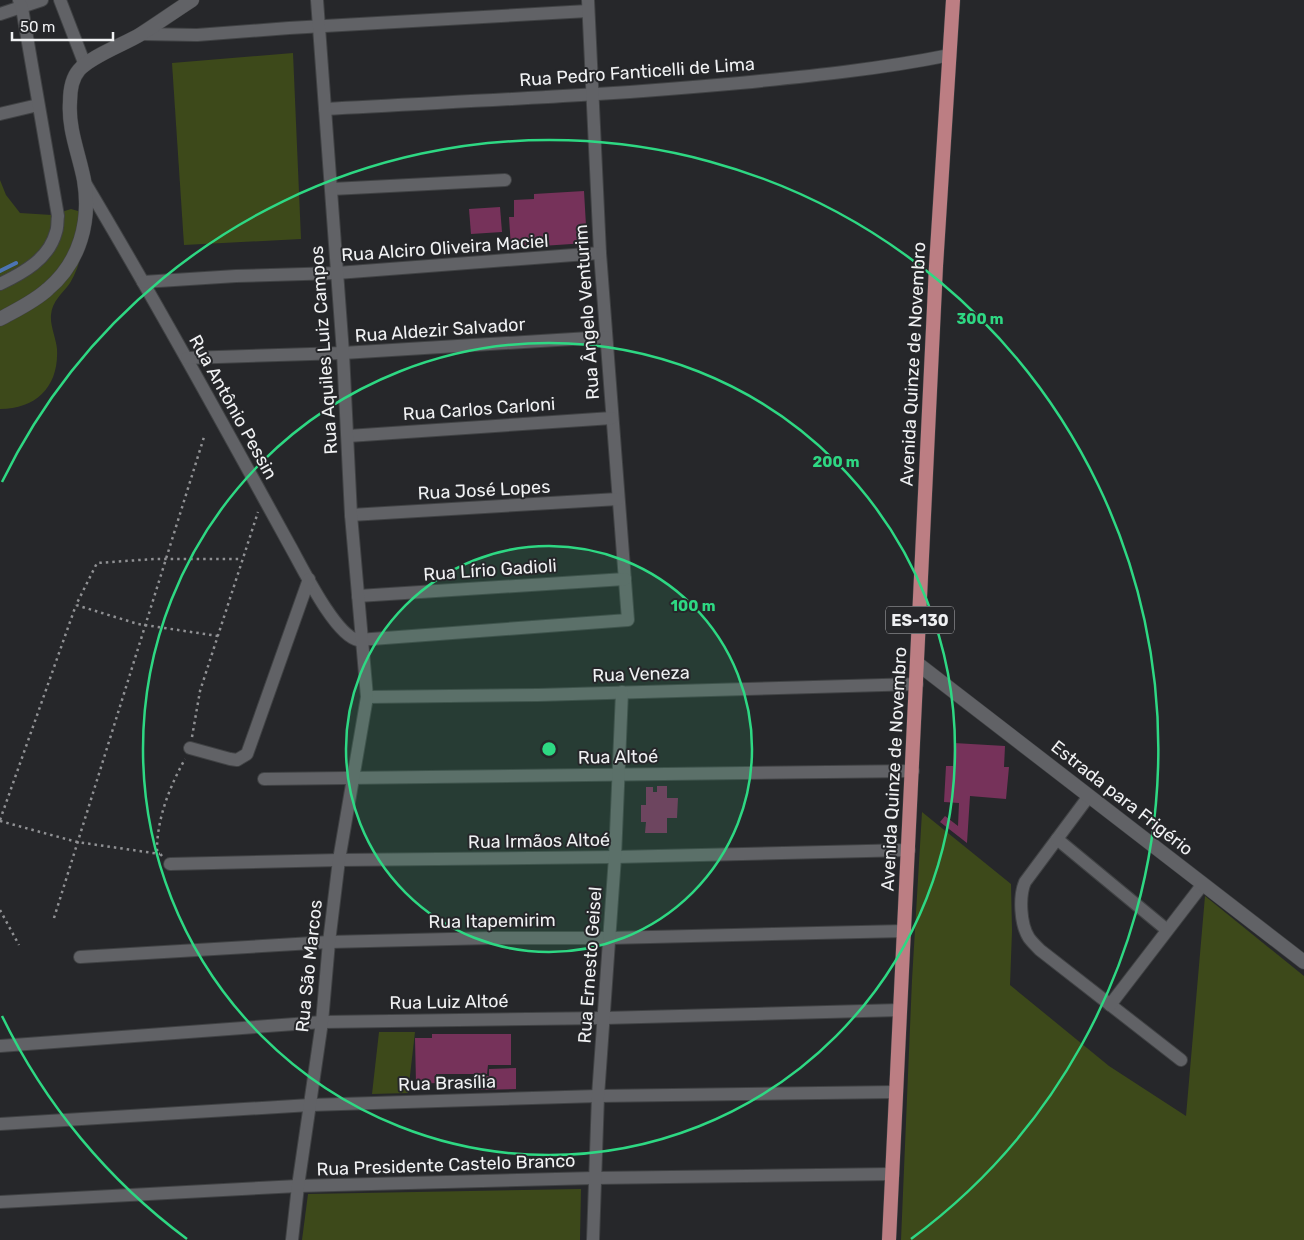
<svg xmlns="http://www.w3.org/2000/svg" width="1304" height="1240" font-family="Rubik,sans-serif">
	<style>
		.green { fill: #3d491a }
		.lines { fill: none; stroke-linecap: round; stroke-linejoin: round }
		.stream { stroke: #4c74b2; stroke-width: 4 }
		.building { fill: #76325a }
		.minor-casing { stroke: #404244; stroke-width: 14 }
		.tertiary-casing { stroke: #404244; stroke-width: 15 }
		.primary-casing { stroke: #404244; stroke-width: 15 }
		.path { stroke: #909194; stroke-width: 2.5; stroke-dasharray: 2.5 4; stroke-linecap: butt }
		.minor { stroke: #616266; stroke-width: 12 }
		.tertiary { stroke: #616266; stroke-width: 14 }
		.primary { stroke: #bc7e83; stroke-width: 14 }
		.ring { fill: none; stroke: #2ed883; stroke-width: 2.5 }
		.labels { text-anchor: middle; dominant-baseline: central; stroke-width: 4; stroke-linejoin: round; paint-order: stroke }
		.shield { fill: #26272a; stroke: #b3b4b7; stroke-width: 1 }
		.shield-label { font-size: 16px; font-weight: bold; fill: #f0f1f3 }
		.street-label { font-size: 18px; fill: #f0f1f3; stroke: #26272a }
		.centre { fill: #2ed883; stroke: #26272a; stroke-width: 2.5 }
		.ring-label { font-size: 15px; text-anchor: middle; font-weight: bold; fill: #2ed883; stroke: #26272a; stroke-width: 4; stroke-linejoin: round; paint-order: stroke }
	</style>
	<rect width="100%" height="100%" fill="#26272a"/>
	<g class="green">
		<polygon points="293,53 301,239 184,245 172,63"/>
		<path d="M 0,180 L 6,195 L 20,213 L 52,215 L 71,209 L 85,213 C 85,237 83,261 70,283 C 63,293 52,301 51,315 C 50,326 56,338 57,349 C 59,386 37,409 0,409 Z"/>
		<polygon points="922,812 1011,884 1012,931 1010,985 1109,1066 1186,1116 1205,896 1304,976 1304,1240 901,1240 912,980"/>
		<polygon points="379,1032 415,1032 408,1093 372,1094"/>
		<polygon points="581,1189 580,1240 302,1240 308,1194"/>
	</g>
	<g class="lines">
		<polyline class="stream" points="0,271 16,263"/>
	</g>
	<g class="building">
		<polygon points="584,191 587,243 511,248 509,217 514,217 514,200 534,199 534,194"/>
		<polygon points="500,207 502,232 471,234 469,209"/>
		<polygon points="954,743 1005,746 1004,767 1009,767 1006,799 970,796 967,843 940,822 945,816 958,826 959,803 944,802 946,766 953,766"/>
		<polygon points="657,786 667,786 667,798 678,798 677,818 667,818 667,833 645,833 646,822 641,822 641,805 646,805 646,787 653,787 653,792 657,792"/>
		<polygon points="432,1034 511,1034 511,1065 488,1065 487,1074 436,1074 436,1083 416,1084 415,1038 432,1038"/>
		<polygon points="516,1068 516,1089 474,1090 474,1076 489,1076 489,1069"/>
	</g>
	<g class="lines">
		<defs>
			<g id="minor">
				<polyline points="60,0 85,65"/>
				<polyline points="0,14 42,0"/>
				<polyline points="141,34 197,35 289,28 588,11"/>
				<path d="M 325,109 C 464,101 602,96 740,83 C 811,76 881,69 950,55"/>
				<polyline points="0,114 38,105"/>
				<path d="M 84,181 C 155,300 222,422 289,544 C 301,565 335,636 358,640 L 628,620 L 600,253 L 588,0"/>
				<polyline points="332,189 505,180"/>
				<polyline points="143,282 236,276 337,273 600,253"/>
				<path d="M 0,284 C 23,273 49,259 56,232 C 58,227 57,221 58,216 L 22,8 L 19,0"/>
				<polyline points="187,358 343,353 606,337"/>
				<polyline points="348,436 612,418"/>
				<polyline points="351,515 618,499"/>
				<polyline points="358,596 625,579"/>
				<polyline points="367,697 538,695 917,684"/>
				<polyline points="190,748 230,759 237,760 247,754 309,579"/>
				<polyline points="264,779 913,771"/>
				<path d="M 1089,796 L 1025,882 C 1019,896 1020,924 1029,938 C 1032,942 1036,946 1040,950 L 1181,1060"/>
				<polyline points="1057,839 1167,930"/>
				<polyline points="170,864 339,860 615,857 909,850"/>
				<polyline points="80,957 329,942 490,938 609,938 904,931"/>
				<polyline points="1110,1005 1203,884"/>
				<polyline points="0,1046 322,1022 604,1018 900,1010"/>
				<polyline points="0,1124 310,1105 598,1096 896,1092"/>
				<polyline points="0,1202 298,1186 594,1178 893,1174"/>
				<polyline points="292,1240 298,1186 322,1022 329,942 339,860 367,697 351,515 343,353 317,0"/>
				<polyline points="593,1240 598,1096 615,857 622,692"/>
			</g>
			<g id="tertiary">
				<path d="M 0,319 C 16,310 34,302 48,289 C 80,262 91,221 84,180 C 79,154 68,129 70,102 C 70,92 72,78 79,70 C 91,56 125,44 141,34 C 158,23 175,11 192,0"/>
				<polyline points="918,664 1304,962"/>
			</g>
			<polyline id="primary" points="889,1240 936,266 953,0"/>
		</defs>
		<use href="#minor" class="minor-casing"/>
		<use href="#tertiary" class="tertiary-casing"/>
		<use href="#primary" class="primary-casing"/>
		<g class="path">
			<polyline points="218,636 138,624 76,605 97,563 154,559 242,559"/>
			<polyline points="192,737 200,691 258,512"/>
			<polyline points="0,820 76,605"/>
			<polyline points="0,821 77,842 160,854"/>
			<path d="M 162,856 L 157,850 C 157,818 170,786 185,759"/>
			<polyline points="0,910 19,945"/>
			<polyline points="54,918 204,437"/>
		</g>
		<use href="#minor" class="minor"/>
		<use href="#tertiary" class="tertiary"/>
		<use href="#primary" class="primary"/>
	</g>
	<circle cx="549" cy="749" r="203" fill="#2ed883" fill-opacity=".12"/>
	<g class="ring">
		<circle cx="549" cy="749" r="203"/>
		<circle cx="549" cy="749" r="406"/>
		<path d="M187 1239A609 609 0 0 1 2 1016M2 482A609 609 0 1 1 911 1239"/>
	</g>
	<g class="labels">
		<rect class="shield" x="886" y="606.5" width="68" height="27" rx="4"/>
		<g class="shield-label">
			<text x="920" y="620">ES-130</text>
		</g>
		<g class="street-label">
			<text transform="translate(637 72) rotate(-4)">Rua Pedro Fanticelli de Lima</text>
			<text transform="translate(445 248) rotate(-4)">Rua Alciro Oliveira Maciel</text>
			<text transform="translate(587 312) rotate(-94)">Rua Ângelo Venturim</text>
			<text transform="translate(440 330) rotate(-4)">Rua Aldezir Salvador</text>
			<text transform="translate(324 350) rotate(-94)">Rua Aquiles Luiz Campos</text>
			<text transform="translate(913 364) rotate(-87)">Avenida Quinze de Novembro</text>
			<text transform="translate(233 407) rotate(61)">Rua Antônio Pessin</text>
			<text transform="translate(479 409) rotate(-4)">Rua Carlos Carloni</text>
			<text transform="translate(484 490) rotate(-3)">Rua José Lopes</text>
			<text transform="translate(490 570) rotate(-4)">Rua Lírio Gadioli</text>
			<text transform="translate(641 674) rotate(-2)">Rua Veneza</text>
			<text transform="translate(618 757) rotate(-1)">Rua Altoé</text>
			<text transform="translate(894 769) rotate(-87)">Avenida Quinze de Novembro</text>
			<text transform="translate(1122 798) rotate(38)">Estrada para Frigério</text>
			<text transform="translate(539 841) rotate(-1)">Rua Irmãos Altoé</text>
			<text transform="translate(492 921) rotate(-1)">Rua Itapemirim</text>
			<text transform="translate(590 965) rotate(-86)">Rua Ernesto Geisel</text>
			<text transform="translate(309 966) rotate(-84)">Rua São Marcos</text>
			<text transform="translate(449 1002) rotate(-1)">Rua Luiz Altoé</text>
			<text transform="translate(447 1083) rotate(-2)">Rua Brasília</text>
			<text transform="translate(446 1165) rotate(-2)">Rua Presidente Castelo Branco</text>
		</g>
	</g>
	<circle cx="549" cy="749" r="8" class="centre"/>
	<g class="ring-label">
		<text x="980" y="324">300 m</text>
		<text x="836" y="467">200 m</text>
		<text x="693" y="611">100 m</text>
	</g>
	<path d="M12 32v8h101v-8" fill="none" stroke="#f0f1f3" stroke-width="2.5"/>
	<text x="20" y="32" font-size="15" fill="#f0f1f3" stroke="#26272a" stroke-width="4" paint-order="stroke">50 m</text>
</svg>
